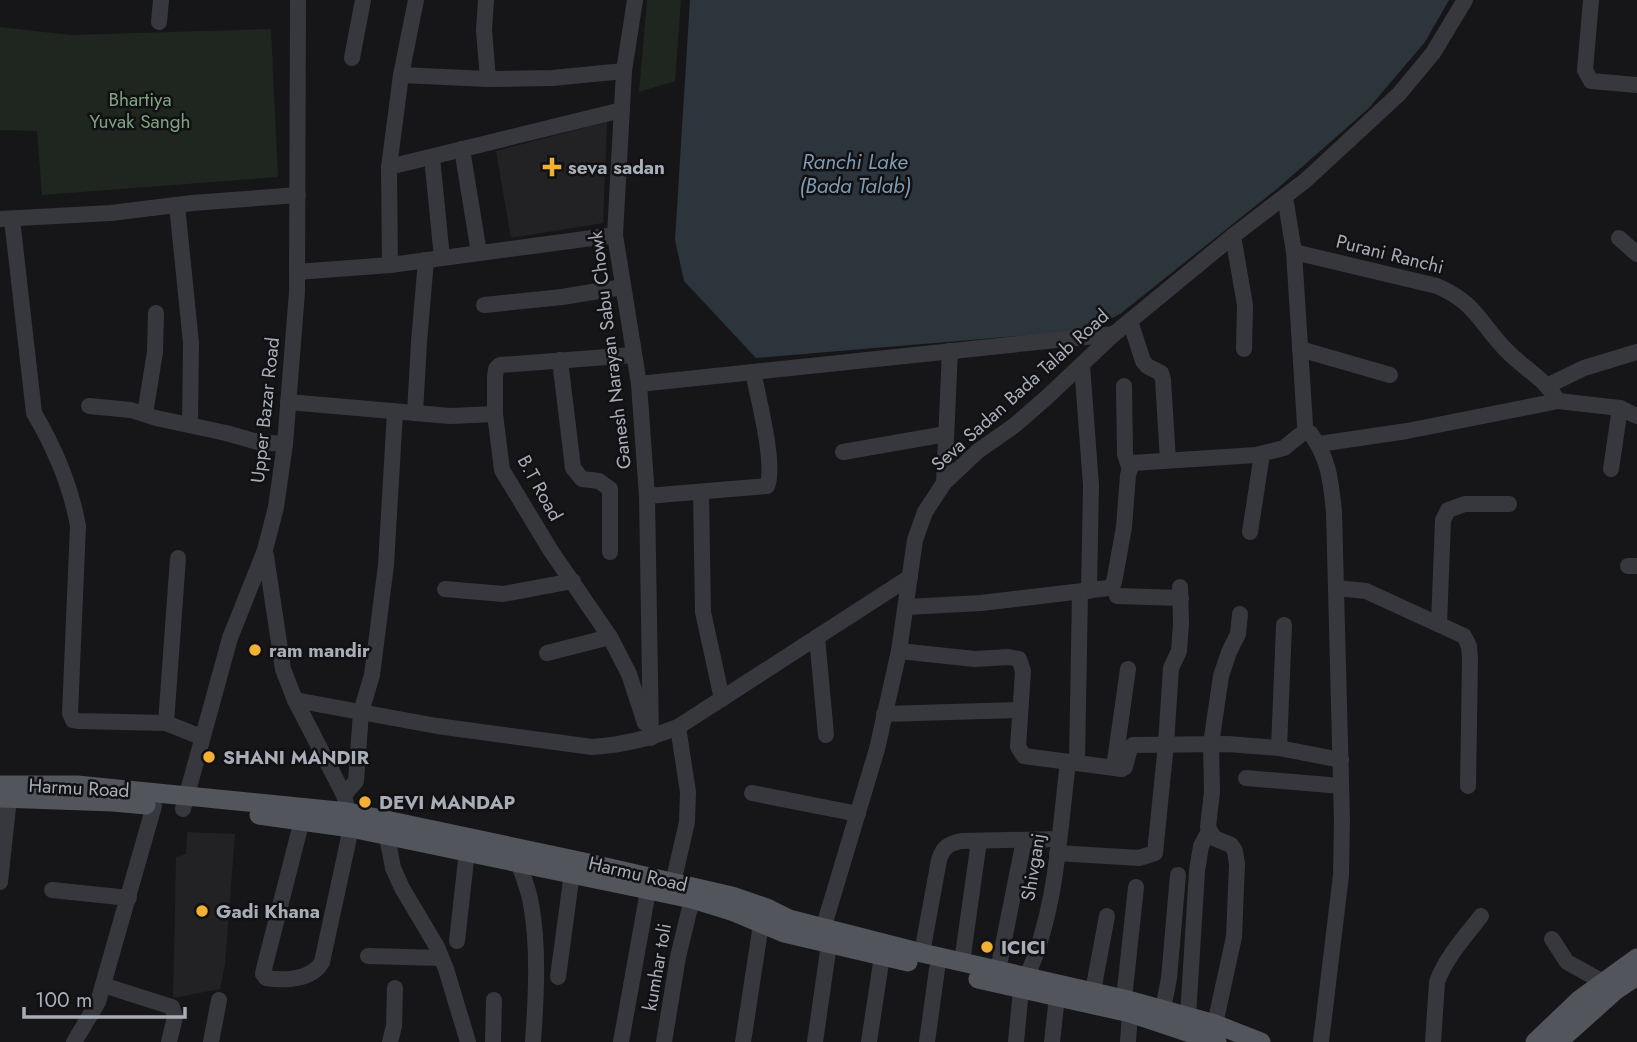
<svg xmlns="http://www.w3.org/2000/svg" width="1637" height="1042" font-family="Jost,sans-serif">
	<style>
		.built { fill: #222225 }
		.green { fill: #1e261f }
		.water { fill: #2c353c }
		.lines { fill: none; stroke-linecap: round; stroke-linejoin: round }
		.minor { stroke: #37383d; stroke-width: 16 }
		.major { stroke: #53555c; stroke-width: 19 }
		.poi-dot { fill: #f2b134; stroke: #111113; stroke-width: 2.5 }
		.labels { text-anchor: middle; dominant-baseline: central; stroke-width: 5; stroke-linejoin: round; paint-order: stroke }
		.park-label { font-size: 19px; fill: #7fa381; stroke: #111113 }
		.poi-label { font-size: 19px; font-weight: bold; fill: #a8adb8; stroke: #111113; text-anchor: start }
		.street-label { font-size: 19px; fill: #a8adb8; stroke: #111113 }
		.water-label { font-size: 21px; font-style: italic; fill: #7f9bb3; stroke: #111113 }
	</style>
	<rect width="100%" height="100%" fill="#161618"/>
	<g class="built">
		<polygon points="607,122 603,223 511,238 496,151"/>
		<polygon points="187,832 235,834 225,964 220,989 173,998 176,857 186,854"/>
	</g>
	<g class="green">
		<polygon points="647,0 681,0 675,81 639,92"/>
		<polygon points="0,27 70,35 271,29 278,177 42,195 37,131 0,130"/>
	</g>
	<polygon class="water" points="690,0 1449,0 1425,42 1368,109 1278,188 1120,314 1089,330 756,358 684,281 675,240"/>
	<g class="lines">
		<g class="minor">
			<polyline points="486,0 484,30 488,79"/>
			<polyline points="635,0 624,71 615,235 639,384 647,496 651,738"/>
			<polyline points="1591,0 1585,70 1591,81 1637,85"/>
			<polyline points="159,22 161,0"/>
			<polyline points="352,58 363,0"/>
			<polyline points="401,75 488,79 552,78 624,71"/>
			<polyline points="462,149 479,253"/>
			<polyline points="432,157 442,258"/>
			<polyline points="389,167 622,110"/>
			<polyline points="1285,197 1294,252 1305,425"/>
			<polyline points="177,205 191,343 190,425"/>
			<polyline points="0,219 111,213 192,203 298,195"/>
			<path d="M 12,219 L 34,413 C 54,447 71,487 78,526 L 70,713 L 73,720 L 79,721 L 166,723 L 201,737"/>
			<polyline points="1233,236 1245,305 1244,349"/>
			<polyline points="1619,238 1637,254"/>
			<path d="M 1294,252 L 1437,286 C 1478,304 1479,323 1508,352 C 1525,369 1545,379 1558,401 L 1620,408 L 1637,416"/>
			<polyline points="390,265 389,167 401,75 416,0"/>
			<polyline points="297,272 390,265 615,235"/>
			<polyline points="484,305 562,297 623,287"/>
			<polyline points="1130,321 1143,361 1147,366 1161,373 1163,380 1168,460"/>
			<polyline points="1300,349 1390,375"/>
			<polyline points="633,355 500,365 496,369 495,377 495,414 502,470 551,551 610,637 629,674 645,723"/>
			<polyline points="560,360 573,468 582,479 599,481 610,489 610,552"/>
			<polyline points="1082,365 1091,485 1089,591"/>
			<polyline points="639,384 1114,334"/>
			<polyline points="1549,385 1584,368 1637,352"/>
			<polyline points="1124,386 1125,454 1129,467"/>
			<polyline points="288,402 450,416 495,414"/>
			<polyline points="89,406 131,410 156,418 226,433 258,442 285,444"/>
			<polyline points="415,413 419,342 426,260"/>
			<polyline points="145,414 155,352 156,313"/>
			<path d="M 1310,433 C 1329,457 1331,483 1334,512 L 1342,820 L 1341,875 L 1321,1042"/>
			<polyline points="1319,444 1407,431 1558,401"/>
			<polyline points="843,452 946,434"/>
			<polyline points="1611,469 1620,408"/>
			<polyline points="944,483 950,351"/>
			<polyline points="701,492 703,612 722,699"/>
			<path d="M 647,496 L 767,486 C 776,466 758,397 753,372"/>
			<polyline points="1250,532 1262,454"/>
			<path d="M 266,556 L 283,669 L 295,700 L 344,795 L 351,828 L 322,962 C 312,980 285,981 266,978 L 263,974 L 265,965 L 302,820"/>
			<polyline points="1628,566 1637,566"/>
			<polyline points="1336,588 1366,591 1464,636 1469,646 1470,659 1468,786"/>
			<polyline points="445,589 503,594 573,581"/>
			<polyline points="1117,596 1181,598"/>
			<polyline points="907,607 981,603 1108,588 1113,585 1115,577 1124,527 1128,475 1132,463 1256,455 1284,448 1300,435"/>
			<polyline points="1439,624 1443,520 1448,510 1465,504 1509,504"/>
			<polyline points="817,637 826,735"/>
			<polyline points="899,651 975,659 1008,657 1019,659 1023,671 1018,747 1024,756 1122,769 1125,767 1130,748 1133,745 1228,744 1279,748 1341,760"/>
			<polyline points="547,653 610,637"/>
			<path d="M 295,700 L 437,726 L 592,747 C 623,745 649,739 678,727 L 910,577"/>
			<polyline points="884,714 1020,710"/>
			<polyline points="166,723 178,558"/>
			<polyline points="1279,748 1284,625"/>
			<polyline points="1077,763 1080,592"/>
			<polyline points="1114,768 1128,669"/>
			<polyline points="1246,778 1341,786"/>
			<polyline points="752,793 858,814"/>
			<polyline points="344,795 356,781 361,712 372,675 386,565 395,412"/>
			<polyline points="183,809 230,638 265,550 276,507 285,444 297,292 298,0"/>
			<polyline points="387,836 393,868 402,888 437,947 446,969 468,1042"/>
			<polyline points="1057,853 1139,858 1155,853 1166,744 1171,668 1179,651 1181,624 1180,587"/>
			<path d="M 518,862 C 523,876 529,890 531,904 C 539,947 536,999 533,1042"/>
			<polyline points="0,882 9,798"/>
			<polyline points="673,883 687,822 688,792 678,727"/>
			<polyline points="52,890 129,898"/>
			<polyline points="820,939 877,749 899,651 915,540 925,512 944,483 978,451 1015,425 1046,398 1114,334 1233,236 1306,180 1399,94 1433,53 1465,0"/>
			<polyline points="1552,939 1567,962 1603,982"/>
			<polyline points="457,941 467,851"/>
			<path d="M 922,953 L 939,860 C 943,847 948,844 961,841 L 1059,839"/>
			<polyline points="368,956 441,958"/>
			<polyline points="962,962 979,841"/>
			<polyline points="998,970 1024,840"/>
			<path d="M 1027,976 C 1057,909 1059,834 1068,762"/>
			<polyline points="558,977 572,873"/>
			<polyline points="103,985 172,1007 175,1017 169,1042"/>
			<polyline points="1093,991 1107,916"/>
			<polyline points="1124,999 1136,887"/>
			<polyline points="1163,1009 1169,978 1178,875"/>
			<polyline points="1188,1016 1197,871 1201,846 1209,831"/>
			<polyline points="1215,1024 1234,937 1237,864 1235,851 1231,845 1214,838 1208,827 1212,792 1211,744 1221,676 1229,652 1238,634 1240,614"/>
			<polyline points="74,1042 98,1002 154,806"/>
			<polyline points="211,1042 219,1000"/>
			<polyline points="390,1042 394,1026 395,988"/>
			<polyline points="493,1042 494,1000"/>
			<polyline points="621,1042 648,891"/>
			<polyline points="664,1042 678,957 692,899"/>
			<polyline points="743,1042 761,924"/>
			<polyline points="815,1042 829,944"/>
			<polyline points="869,1042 882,956"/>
			<polyline points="927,1042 937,969"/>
			<polyline points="1016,1042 1021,989"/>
			<polyline points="1052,1042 1057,997"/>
			<polyline points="1128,1042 1130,1013"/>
			<path d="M 1433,1042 L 1437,982 C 1446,957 1465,937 1481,916"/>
		</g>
		<g class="major">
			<polyline points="0,785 77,785 348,812 584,862 732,896 767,908 789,919 922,953 1124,999 1215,1024 1261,1042"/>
			<polyline points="0,798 113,802 146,805"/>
			<polyline points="259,815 351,828 692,899 734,912 784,933 908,962"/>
			<polyline points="978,979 1130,1013 1217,1042"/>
			<polyline points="1535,1042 1579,1000 1637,958"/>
			<polyline points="1558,1042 1615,991 1637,976"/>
		</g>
	</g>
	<g class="poi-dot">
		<path d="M548.5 156.5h7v7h7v7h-7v7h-7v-7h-7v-7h7z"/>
		<circle cx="255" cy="650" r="7"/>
		<circle cx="209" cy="757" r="7"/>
		<circle cx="365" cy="802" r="7"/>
		<circle cx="202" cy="911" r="7"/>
		<circle cx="987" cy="947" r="7"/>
	</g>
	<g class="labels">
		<g class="park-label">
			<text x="140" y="99">Bhartiya<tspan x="140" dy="22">Yuvak Sangh</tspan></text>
		</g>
		<g class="poi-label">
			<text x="568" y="167">seva sadan</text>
			<text x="269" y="650">ram mandir</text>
			<text x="223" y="757">SHANI MANDIR</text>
			<text x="379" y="802">DEVI MANDAP</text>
			<text x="216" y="911">Gadi Khana</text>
			<text x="1001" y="947">ICICI</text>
		</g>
		<g class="street-label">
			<text transform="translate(1390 254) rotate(14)">Purani Ranchi</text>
			<text transform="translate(610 350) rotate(-97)">Ganesh Narayan Sabu Chowk</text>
			<text transform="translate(1020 390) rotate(-42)">Seva Sadan Bada Talab Road</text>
			<text transform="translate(265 410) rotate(-84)">Upper Bazar Road</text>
			<text transform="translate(540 488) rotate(61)">B.T Road</text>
			<text transform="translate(79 788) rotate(3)">Harmu Road</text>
			<text transform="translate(1033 867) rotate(-81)">Shivganj</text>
			<text transform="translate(638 874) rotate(13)">Harmu Road</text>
			<text transform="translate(657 967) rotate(-80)">kumhar toli</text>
		</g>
		<g class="water-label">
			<text x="855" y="162">Ranchi Lake<tspan x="855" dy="24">(Bada Talab)</tspan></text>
		</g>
	</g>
	<path d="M24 1007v10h161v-10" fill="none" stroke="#a8adb8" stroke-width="3.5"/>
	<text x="35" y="1007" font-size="21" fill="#a8adb8" stroke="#111113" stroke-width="5" paint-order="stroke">100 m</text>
</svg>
